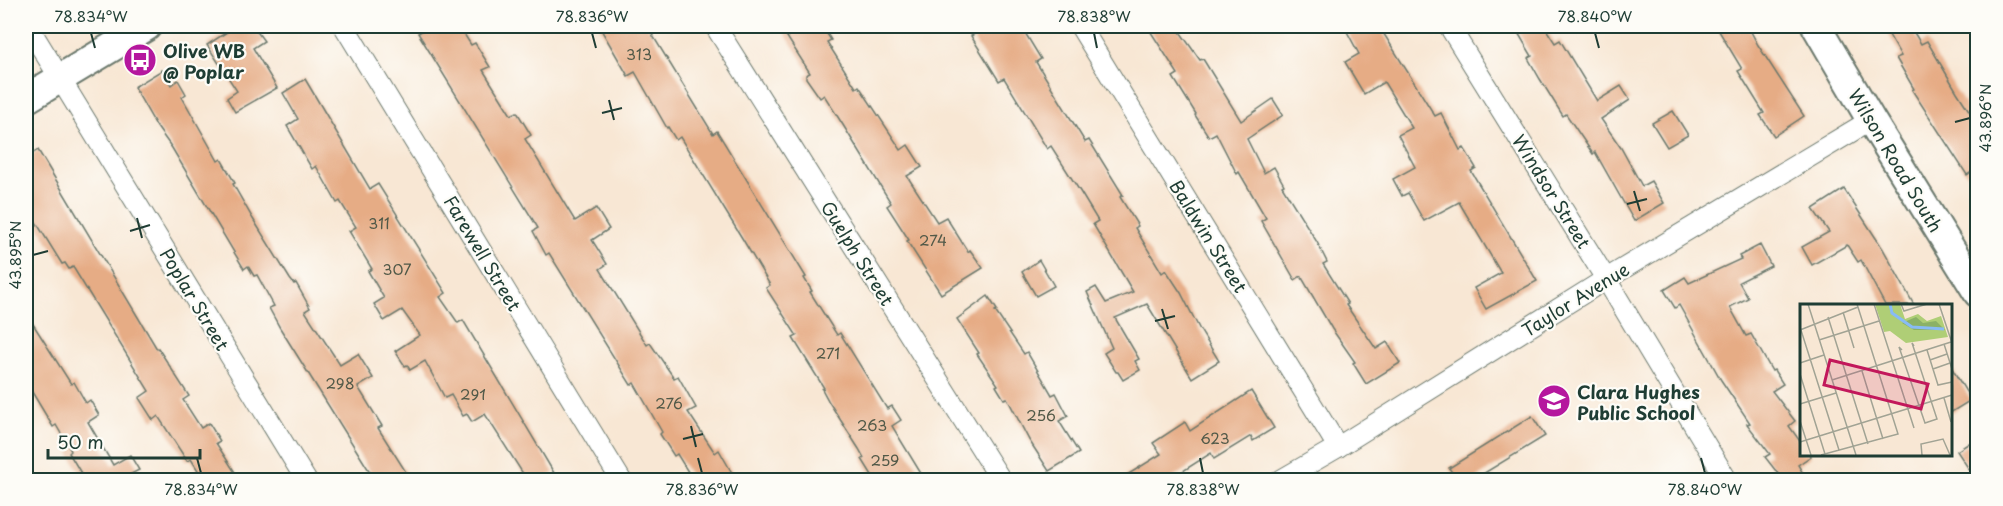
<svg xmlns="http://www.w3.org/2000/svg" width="2003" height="506" font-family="'Playpen Sans',sans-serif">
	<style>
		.building { fill: #e6ac85 }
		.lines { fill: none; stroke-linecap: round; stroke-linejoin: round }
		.minor-casing { stroke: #6b786c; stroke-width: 22 }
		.secondary-casing { stroke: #6b786c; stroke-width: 32 }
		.minor { stroke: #fff; stroke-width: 20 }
		.secondary { stroke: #fff; stroke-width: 28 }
		.ticks { fill: none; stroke: #1f3d34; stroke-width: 2 }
		.labels { text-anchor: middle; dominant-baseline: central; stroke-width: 4.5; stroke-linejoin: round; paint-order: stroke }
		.number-label { font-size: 15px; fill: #515948 }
		.poi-label { font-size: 18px; font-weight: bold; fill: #1f3d34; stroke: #fdfcf7; text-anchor: start }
		.street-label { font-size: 18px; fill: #1f3d34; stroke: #fdfcf7 }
		.inset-river { fill: none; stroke: #88bbf5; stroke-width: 3 }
		.inset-road { fill: none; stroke: #a1a394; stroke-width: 1.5 }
		.view { fill: #c2185b; fill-opacity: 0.15; stroke: #c2185b; stroke-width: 3 }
		.inset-edge { fill: none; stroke: #1f3d34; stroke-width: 3 }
		.neatline { fill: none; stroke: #1f3d34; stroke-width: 2 }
		.ticks-label { font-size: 15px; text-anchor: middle; fill: #1f3d34 }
	</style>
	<rect width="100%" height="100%" fill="#fdfcf7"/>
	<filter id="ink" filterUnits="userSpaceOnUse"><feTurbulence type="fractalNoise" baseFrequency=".0167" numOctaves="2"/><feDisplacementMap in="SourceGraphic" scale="12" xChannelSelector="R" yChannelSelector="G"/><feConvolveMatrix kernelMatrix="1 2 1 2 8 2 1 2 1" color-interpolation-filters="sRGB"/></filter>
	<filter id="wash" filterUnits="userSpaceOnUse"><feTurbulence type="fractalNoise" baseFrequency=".008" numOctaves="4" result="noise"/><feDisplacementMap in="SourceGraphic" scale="24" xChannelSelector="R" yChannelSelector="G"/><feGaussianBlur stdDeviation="1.35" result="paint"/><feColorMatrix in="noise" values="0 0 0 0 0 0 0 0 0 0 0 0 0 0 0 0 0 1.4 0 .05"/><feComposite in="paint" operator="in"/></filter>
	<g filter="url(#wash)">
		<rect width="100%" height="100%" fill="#f8e7d4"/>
		<g id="blocks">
			<g class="building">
				<polygon points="236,26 253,26 264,41 253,48 277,88 235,112 227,98 237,91 207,45"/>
				<polygon points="431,26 459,26 471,45 475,43 490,67 483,70 511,115 517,112 531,135 525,139 575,221 596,208 609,229 592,240 607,264 600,269 647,345 650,343 674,378 678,376 696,408 688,412 715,453 719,450 736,480 693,480 677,454 674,456 660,434 662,432 634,383 631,385 549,253 546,255 533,231 538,228 418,33"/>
				<polygon points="599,26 647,26 713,134 717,131 806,277 804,278 812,291 810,292 837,335 840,333 887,409 892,406 901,420 892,426 925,480 875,480 862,459 864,458 859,449 829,402 822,389 824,388 793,338 797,336 766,288 770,285 742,238 680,137 676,140 668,127 667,128 635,72 628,76"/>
				<polygon points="780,26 822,26 831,40 827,42 856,88 859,86 901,150 908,145 922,167 907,176 937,222 946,217 968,252 970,250 983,268 941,294 907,241 909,240 887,206 891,203 843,125 824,95 820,98 806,78 806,75 810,73"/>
				<polygon points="987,26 1021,26 1041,59 1036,62 1085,142 1089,140 1123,195 1120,197 1138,226 1135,228 1162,273 1166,270 1181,293 1200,330 1219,361 1192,378 1147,304 1115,318 1139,359 1135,361 1140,370 1123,380 1118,372 1116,372 1104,353 1112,348 1087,292 1096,287 1106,303 1133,292 1093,224 1098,221 1081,193 1051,146 1047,149 1004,78 999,81 971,36"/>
				<polygon points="1147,26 1176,26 1200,60 1203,59 1241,121 1273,99 1283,115 1247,139 1264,173 1274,167 1284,185 1282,186 1317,242 1327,262 1323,264 1348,304 1346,305 1376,349 1387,342 1400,363 1366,384 1353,363 1355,362 1332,329 1301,276 1295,280 1261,221 1266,218 1239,172 1237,174 1216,133 1209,137 1195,115 1196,114 1173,77 1178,74"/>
				<polygon points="1344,26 1379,26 1435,116 1441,113 1460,150 1464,148 1476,168 1471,171 1537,281 1486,309 1474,288 1501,273 1459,202 1424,221 1408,193 1402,196 1393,179 1415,167 1398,135 1412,128 1384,82 1364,94 1345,62 1359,54"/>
				<polygon points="1514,26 1544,26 1555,43 1560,40 1597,101 1621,86 1630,100 1601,119 1621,148 1642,186 1651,181 1664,203 1634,221 1595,152 1593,154 1566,114 1563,116 1540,79 1528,58 1532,56"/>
				<polygon points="1716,26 1748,26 1758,45 1804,116 1774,136 1760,115 1764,113 1738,71 1742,69"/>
				<polygon points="1884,26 1910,26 1921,44 1927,41 1957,92 1977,123 1977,168 1967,175 1912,90 1914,89 1896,58 1901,56"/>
				<polygon points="162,70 171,85 178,80 186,94 182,97 218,161 221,159 235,183 233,184 253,219 290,279 294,284 296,283 310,308 305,311 340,365 358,354 373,378 358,387 382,426 378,428 411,480 375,480 280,328 269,308 274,306 257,275 254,276 248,266 244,269 172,148 157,127 134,87"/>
				<polygon points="305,79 370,189 378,184 446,293 440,297 458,323 463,320 554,473 542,480 527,480 485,414 472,422 467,414 463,416 451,395 445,398 425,361 410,370 407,365 405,366 395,351 420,335 402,310 384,321 374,304 384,298 368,271 372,269 349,231 356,227 340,201 337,203 316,166 312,169 287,126 298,119 283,93"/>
				<polygon points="1673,111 1688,135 1667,147 1652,123"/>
				<polygon points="38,150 157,349 158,348 189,396 183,400 201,428 209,423 220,441 216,443 240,480 204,480 191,459 187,461 158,416 153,420 139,398 149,391 73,267 69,269 65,263 62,264 26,206 26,158"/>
				<polygon points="1844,189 1883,249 1914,305 1885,305 1861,260 1858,262 1847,245 1812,265 1802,247 1829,232 1813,209"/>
				<polygon points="1760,245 1771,266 1739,282 1748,298 1730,307 1746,336 1751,334 1772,371 1774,370 1783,384 1772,391 1795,421 1789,426 1802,444 1802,453 1809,453 1811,456 1798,465 1807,480 1783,480 1765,457 1770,454 1747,424 1750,423 1721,380 1679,305 1675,308 1664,290 1685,277 1689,283 1741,259 1739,256"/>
				<polygon points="1039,260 1054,286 1036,296 1022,272"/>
				<polygon points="988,296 997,310 995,311 1024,354 1027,352 1052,395 1056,393 1068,416 1059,421 1079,453 1049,471 1029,440 1007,398 1004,399 996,386 998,385 977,354 979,353 957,319"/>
				<polygon points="26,313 71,384 74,382 86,403 90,400 99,415 88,422 113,465 130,455 139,470 129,475 132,480 85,480 69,453 71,451 56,425 53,427 26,382"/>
				<polygon points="1950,365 1971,400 1950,413"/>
				<polygon points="1251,391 1274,428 1253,441 1251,436 1214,459 1211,453 1169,480 1119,480 1161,454 1153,443 1185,422 1190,431"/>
				<polygon points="1532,416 1545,436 1473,480 1457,480 1449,468"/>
				<polygon points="1977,438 1977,480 1976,480 1957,451"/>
			</g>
		</g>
	</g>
	<g filter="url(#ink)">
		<use href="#blocks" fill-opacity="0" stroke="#6b786c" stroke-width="1.5"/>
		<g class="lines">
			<defs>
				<g id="minor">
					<polyline points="28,26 306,480"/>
					<polyline points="344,26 621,480"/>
					<polyline points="715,26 1001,480"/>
					<polyline points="1080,26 1338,447"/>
					<polyline points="1449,26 1606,279 1727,480"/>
					<polyline points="1281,480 1338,447 1606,279 1871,120"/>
				</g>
				<g id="secondary">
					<polyline points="1816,26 1871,120 1978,293"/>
					<polyline points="26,99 147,26"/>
				</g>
			</defs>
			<use href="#minor" class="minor-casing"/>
			<use href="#secondary" class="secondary-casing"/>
			<use href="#minor" class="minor"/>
			<use href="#secondary" class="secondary"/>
		</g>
	</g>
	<path class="ticks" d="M 91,33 L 95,48M 592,33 L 596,48M 1094,33 L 1097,48M 1595,33 L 1599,48M 609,100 L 614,120M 602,113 L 622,108M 1955,122 L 1970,118M 1634,191 L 1640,211M 1627,204 L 1647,199M 137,218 L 142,238M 130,231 L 150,225M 33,255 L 48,251M 1162,309 L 1168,329M 1155,321 L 1175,316M 691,426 L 696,447M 683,439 L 703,434M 197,458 L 201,473M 698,458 L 702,473M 1200,458 L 1203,473M 1701,458 L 1705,473"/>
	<defs>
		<symbol id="bus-disc" viewBox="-11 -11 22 22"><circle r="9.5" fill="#b5179e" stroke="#fdfcf7"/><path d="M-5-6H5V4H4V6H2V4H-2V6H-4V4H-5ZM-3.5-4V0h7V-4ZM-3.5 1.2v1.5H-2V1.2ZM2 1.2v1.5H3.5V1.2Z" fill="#fff"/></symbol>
		<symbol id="school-disc" viewBox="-11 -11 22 22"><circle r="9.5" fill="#b5179e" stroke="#fdfcf7"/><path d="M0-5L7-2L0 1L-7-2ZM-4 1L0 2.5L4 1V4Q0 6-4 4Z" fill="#fff"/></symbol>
	</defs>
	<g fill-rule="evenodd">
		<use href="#bus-disc" x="121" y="41" width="38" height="38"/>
		<use href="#school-disc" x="1535" y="382" width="38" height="38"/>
	</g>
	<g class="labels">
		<g class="number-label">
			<text x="639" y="53">313</text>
			<text x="379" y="222">311</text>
			<text x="933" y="239">274</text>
			<text x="397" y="268">307</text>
			<text x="828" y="352">271</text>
			<text x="340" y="382">298</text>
			<text x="473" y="393">291</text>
			<text x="669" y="402">276</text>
			<text x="1041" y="414">256</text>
			<text x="872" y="424">263</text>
			<text x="1215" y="437">623</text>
			<text x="885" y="459">259</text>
		</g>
		<g class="poi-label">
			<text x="163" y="50">Olive WB<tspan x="163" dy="21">@ Poplar</tspan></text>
			<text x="1577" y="391">Clara Hughes<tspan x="1577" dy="21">Public School</tspan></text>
		</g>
		<g class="street-label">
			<text transform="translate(1896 160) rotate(59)">Wilson Road South</text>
			<text transform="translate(1552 191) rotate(58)">Windsor Street</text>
			<text transform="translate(1209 236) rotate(58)">Baldwin Street</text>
			<text transform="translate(483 253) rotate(59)">Farewell Street</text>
			<text transform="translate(858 253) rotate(58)">Guelph Street</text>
			<text transform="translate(195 299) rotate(59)">Poplar Street</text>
			<text transform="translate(1575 299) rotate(-32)">Taylor Avenue</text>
		</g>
	</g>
	<g transform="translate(1800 304)">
		<rect width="152" height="152" fill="#f8e7d4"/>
		<path d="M 75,0 L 100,0 L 105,15 L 118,10 L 127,17 L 141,12 L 148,33 L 106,39 L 90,27 L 84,28 Z" fill="#afce76"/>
		<path d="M 116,13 L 123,19 L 136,17 L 145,26 L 114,26 L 102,19 Z" fill="#8bb167"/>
		<path class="inset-river" d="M 90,0 L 92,9 L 112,23 L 144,25"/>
		<path class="inset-road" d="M 8,0 L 56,151M 74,0 L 114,124M 101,0 L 104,7 L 127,0M 139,0 L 152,39M 43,8 L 54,44M 28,13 L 68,140M 0,23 L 39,146M 0,26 L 58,3M 19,36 L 79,17M 144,40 L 152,65M 102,46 L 99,43 L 125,119 L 137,115 L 112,39 L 114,42M 127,46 L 138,81 L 152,78M 130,56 L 147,50M 0,59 L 24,51M 133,65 L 150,59M 62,67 L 83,135M 0,70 L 25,150M 32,76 L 151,38M 144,94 L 151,118M 0,100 L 36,89M 0,117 L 11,151M 0,138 L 152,91M 21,151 L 98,130 L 57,0M 122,151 L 121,140 L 143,135 L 150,151"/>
		<path class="view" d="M 30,56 L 128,80 L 121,105 L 24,81 Z"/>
		<rect width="152" height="152" class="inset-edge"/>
	</g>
	<rect width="2003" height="506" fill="none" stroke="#fdfcf7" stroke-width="66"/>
	<path d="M48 449v9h152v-9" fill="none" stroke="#1f3d34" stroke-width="3"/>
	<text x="57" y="449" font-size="18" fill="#1f3d34" stroke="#fdfcf7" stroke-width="4.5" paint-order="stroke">50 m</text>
	<rect x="33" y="33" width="1937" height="440" class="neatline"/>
	<g class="ticks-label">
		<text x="91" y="22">78.834°W</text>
		<text x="592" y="22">78.836°W</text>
		<text x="1094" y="22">78.838°W</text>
		<text x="1595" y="22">78.840°W</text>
		<text transform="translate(1986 118) rotate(-90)" y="5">43.896°N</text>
		<text transform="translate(16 255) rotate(-90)" y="5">43.895°N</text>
		<text x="201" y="495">78.834°W</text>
		<text x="702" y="495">78.836°W</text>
		<text x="1203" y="495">78.838°W</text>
		<text x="1705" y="495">78.840°W</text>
	</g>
</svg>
